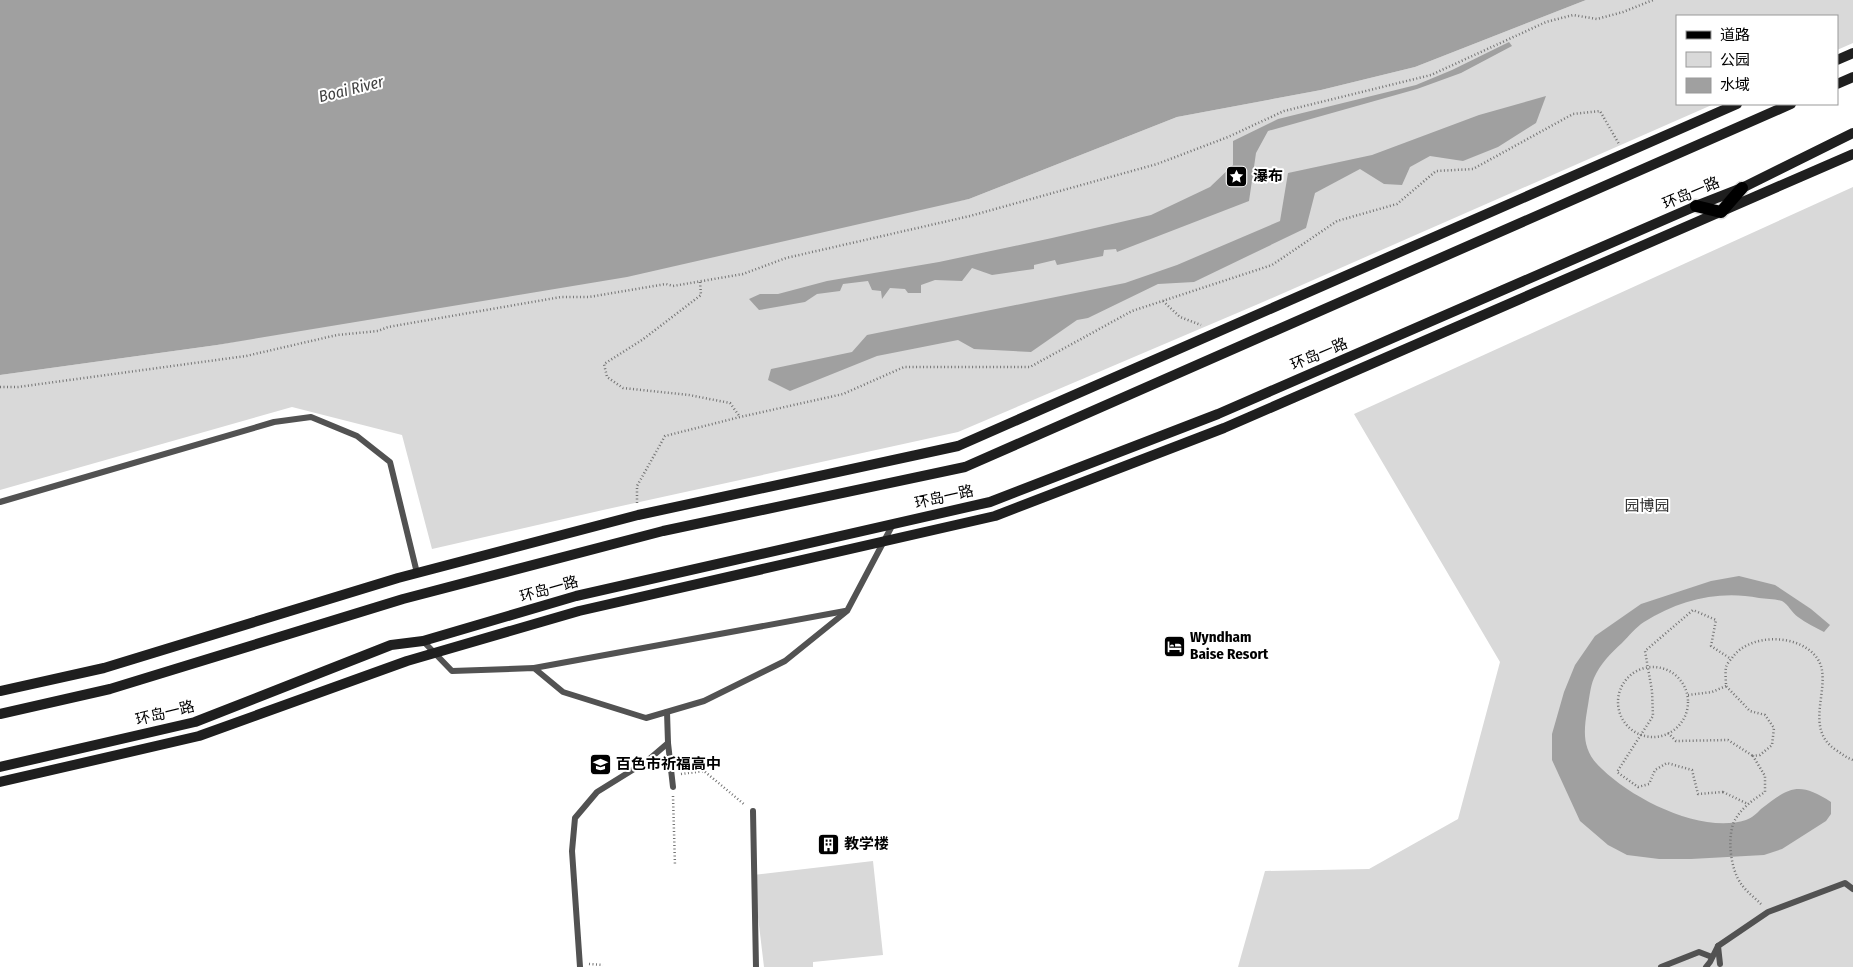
<svg xmlns="http://www.w3.org/2000/svg" width="1853" height="967" font-family="'Fira Sans Condensed','Noto Sans SC',sans-serif">
	<style>
		.green { fill: #d9d9d9 }
		.water { fill: #a0a0a0 }
		.lines { fill: none; stroke-linecap: round; stroke-linejoin: round }
		.primary-casing { stroke: #dbdbdb; stroke-width: 15 }
		.path { stroke: #747474; stroke-width: 2.5; stroke-dasharray: 1 2.5; stroke-linecap: butt }
		.lane { stroke: #525252; stroke-width: 6 }
		.secondary { stroke: #1f1f1f; stroke-width: 10 }
		.primary { stroke: #000; stroke-width: 12 }
		.path-bridge { stroke: #747474; stroke-width: 2.5; stroke-dasharray: 1 2.5; stroke-linecap: butt }
		.labels { text-anchor: middle; dominant-baseline: central; stroke-width: 4; stroke-linejoin: round; paint-order: stroke }
		.poi-label { font-size: 15px; font-weight: bold; fill: #000; stroke: #fff; text-anchor: start }
		.street-label { font-size: 15px; fill: #000; stroke: #fff }
		.park-label { font-size: 15px; fill: #303030; stroke: #fff }
		.water-label { font-size: 16px; font-style: italic; fill: #414141; stroke: #fff }
	</style>
	<rect width="100%" height="100%" fill="#fff"/>
	<g class="green">
		<polygon points="1586,0 1853,0 1853,43 1837,50 1837,16 1677,16 1677,104 1714,104 1263,302 958,432 603,510 432,549 402,435 292,407 0,490 0,375 217,345 969,199 1177,117 1321,90 1415,67"/>
		<polygon points="1853,187 1853,967 1238,967 1265,871 1369,869 1458,819 1500,662 1354,414"/>
		<polygon points="873,861 883,955 813,962 813,967 764,967 753,875"/>
	</g>
	<g class="water">
		<polygon points="0,0 1586,0 1415,67 1321,90 1177,117 969,199 627,277 217,345 0,375"/>
		<polygon points="1509,42 1512,46 1461,73 1417,89 1268,131 1256,153 1249,201 1117,252 1116,249 1104,250 1103,256 1057,265 1055,260 1034,265 1034,269 992,275 972,268 962,281 935,280 921,285 921,293 908,293 905,289 890,288 882,299 881,291 872,290 868,281 843,284 840,291 817,294 805,302 759,310 749,299 760,294 778,294 827,281 939,262 1052,238 1151,215 1210,187 1233,165 1233,141 1278,119 1416,85 1452,70"/>
		<polygon points="1546,96 1536,123 1498,147 1463,161 1430,156 1410,167 1402,185 1384,184 1360,169 1315,193 1306,228 1194,282 1158,284 1088,318 1077,320 1031,352 974,349 958,340 877,356 790,391 768,380 771,369 852,352 867,335 1125,283 1177,265 1280,221 1288,173 1372,155 1479,115"/>
		<path d="M 1739,576 L 1775,585 L 1811,609 L 1830,625 L 1824,632 C 1815,627 1806,623 1798,617 C 1792,613 1788,604 1782,601 C 1776,599 1766,599 1759,598 C 1719,590 1679,600 1644,622 C 1636,627 1629,636 1622,643 C 1611,653 1600,664 1594,678 C 1590,687 1589,701 1587,711 C 1583,735 1583,752 1602,769 C 1634,800 1702,834 1746,820 C 1752,818 1757,813 1761,809 C 1789,787 1799,781 1831,802 L 1831,814 L 1826,821 L 1782,849 L 1764,855 L 1691,859 L 1659,859 L 1627,855 L 1608,845 L 1580,821 L 1552,760 L 1552,734 L 1564,692 L 1575,665 L 1595,636 L 1641,604 L 1711,581 Z"/>
	</g>
	<g class="lines">
		<defs>
			<polyline id="primary" points="1696,206 1721,212 1742,188"/>
		</defs>
		<use href="#primary" class="primary-casing"/>
		<g class="path">
			<polyline points="700,282 701,295 642,340 604,364 607,377 623,388 689,395 730,403 740,417"/>
			<polyline points="1163,301 1180,317 1201,325"/>
			<polyline points="0,387 18,387 246,356 337,335 378,331 388,327 561,297 589,297 666,284 673,286 743,274 786,258 970,216 1157,164 1228,137 1284,111 1431,75 1546,22 1573,15 1597,19 1623,12 1653,0"/>
			<polyline points="637,503 637,486 665,436 740,417 843,394 904,367 1030,367 1132,311 1272,265 1337,221 1397,204 1436,171 1473,169 1573,114 1600,111 1619,144"/>
			<circle cx="1653" cy="702" r="35"/>
			<polyline points="1688,695 1712,692 1726,686"/>
			<polyline points="1668,733 1676,741 1728,740 1753,756"/>
			<polyline points="681,774 704,771 745,805"/>
			<polyline points="1723,792 1748,804"/>
			<polyline points="673,796 675,866"/>
			<path d="M 1761,904 C 1755,898 1747,892 1742,885 C 1730,870 1726,834 1736,818 C 1743,807 1754,799 1765,792 L 1765,776 L 1753,756 L 1760,755 L 1772,745 L 1774,728 L 1765,715 L 1750,711 L 1726,686 C 1726,681 1725,673 1726,667 C 1727,664 1730,660 1732,658 C 1749,633 1799,633 1817,658 C 1835,683 1801,727 1836,750 C 1842,754 1847,758 1853,760"/>
			<polyline points="589,964 603,965"/>
		</g>
		<g class="lane">
			<polyline points="0,502 274,422 311,417 357,436 390,462 417,573"/>
			<polyline points="423,641 452,671 534,668 563,692 646,718 704,701 785,661 847,611 893,524"/>
			<polyline points="534,668 845,611"/>
			<polyline points="668,743 673,787"/>
			<polyline points="753,811 756,967"/>
			<polyline points="1718,946 1768,912 1845,883 1853,889"/>
			<polyline points="580,967 572,851 575,818 597,792 647,761 668,743 667,712"/>
			<polyline points="1661,967 1699,952 1712,957"/>
			<polyline points="1706,967 1710,962 1718,946 1720,964"/>
		</g>
		<g class="secondary">
			<polyline points="1837,60 1853,53"/>
			<polyline points="1837,84 1853,77"/>
			<polyline points="0,691 104,668 398,578 638,515 958,446 1737,104"/>
			<polyline points="0,714 110,689 403,599 663,531 965,467 1791,104"/>
			<polyline points="0,767 195,722 391,645 423,641 576,596 990,502 1218,414 1696,206 1742,188 1853,133"/>
			<polyline points="0,782 199,736 407,661 579,611 995,516 1224,428 1853,154"/>
		</g>
		<use href="#primary" class="primary"/>
		<polyline class="path-bridge" points="1723,792 1698,794 1692,770 1667,763 1655,770 1649,784 1638,787 1617,772 1653,716 1652,691 1645,651 1693,610 1716,620 1711,646 1731,659"/>
	</g>
	<defs>
		<symbol id="sight-square" viewBox="-11 -11 22 22"><rect x="-9" y="-9" width="18" height="18" rx="4" fill="#000" stroke="#fff"/><path d="M0-6L1.8-2.2L6-1.7L2.9 1.2L3.7 5.4L0 3.3L-3.7 5.4L-2.9 1.2L-6-1.7L-1.8-2.2Z" fill="#fff"/></symbol>
		<symbol id="hotel-square" viewBox="-11 -11 22 22"><rect x="-9" y="-9" width="18" height="18" rx="4" fill="#000" stroke="#fff"/><path d="M-6-4.5h1.5V1H6V5H4.5V3h-9V5H-6ZM-4 0a1.8 1.8 0 1 1 3.6 0ZM.5 0V-2.5h3Q6-2.5 6 0Z" fill="#fff"/></symbol>
		<symbol id="school-square" viewBox="-11 -11 22 22"><rect x="-9" y="-9" width="18" height="18" rx="4" fill="#000" stroke="#fff"/><path d="M0-5L7-2L0 1L-7-2ZM-4 1L0 2.5L4 1V4Q0 6-4 4Z" fill="#fff"/></symbol>
		<symbol id="building-square" viewBox="-11 -11 22 22"><rect x="-9" y="-9" width="18" height="18" rx="4" fill="#000" stroke="#fff"/><path d="M-4-6H4V6H1V3H-1V6H-4ZM-2.5-4.3h1.7v1.8h-1.7ZM.8-4.3h1.7v1.8H.8ZM-2.5-1h1.7V.8h-1.7ZM.8-1h1.7V.8H.8Z" fill="#fff"/></symbol>
	</defs>
	<g fill-rule="evenodd">
		<use href="#sight-square" x="1224" y="164" width="25" height="25"/>
		<use href="#hotel-square" x="1162" y="634" width="25" height="25"/>
		<use href="#school-square" x="588" y="752" width="25" height="25"/>
		<use href="#building-square" x="816" y="832" width="25" height="25"/>
	</g>
	<g class="labels">
		<g class="poi-label">
			<text x="1253" y="176">瀑布</text>
			<text x="1190" y="637">Wyndham<tspan x="1190" dy="17">Baise Resort</tspan></text>
			<text x="616" y="764">百色市祈福高中</text>
			<text x="844" y="844">教学楼</text>
		</g>
		<g class="street-label">
			<text transform="translate(1691 193) rotate(-23)">环岛一路</text>
			<text transform="translate(1319 354) rotate(-23)">环岛一路</text>
			<text transform="translate(944 497) rotate(-13)">环岛一路</text>
			<text transform="translate(549 589) rotate(-16)">环岛一路</text>
			<text transform="translate(165 713) rotate(-14)">环岛一路</text>
		</g>
		<g class="park-label">
			<text x="1647" y="506">园博园</text>
		</g>
		<g class="water-label">
			<text transform="translate(351 89) rotate(-14)">Boai River</text>
		</g>
	</g>
	<rect x="1676" y="15" width="162" height="90" fill="#ffffff" stroke="#999999"/>
	<rect x="1686" y="31" width="25" height="8" fill="#000000" stroke="#999999"/>
	<text x="1720" y="40" font-size="15" fill="#000000">道路</text>
	<rect x="1686" y="52" width="25" height="15" fill="#d9d9d9" stroke="#999999"/>
	<text x="1720" y="65" font-size="15" fill="#000000">公园</text>
	<rect x="1686" y="78" width="25" height="15" fill="#a0a0a0" stroke="#999999"/>
	<text x="1720" y="90" font-size="15" fill="#000000">水域</text>
</svg>
